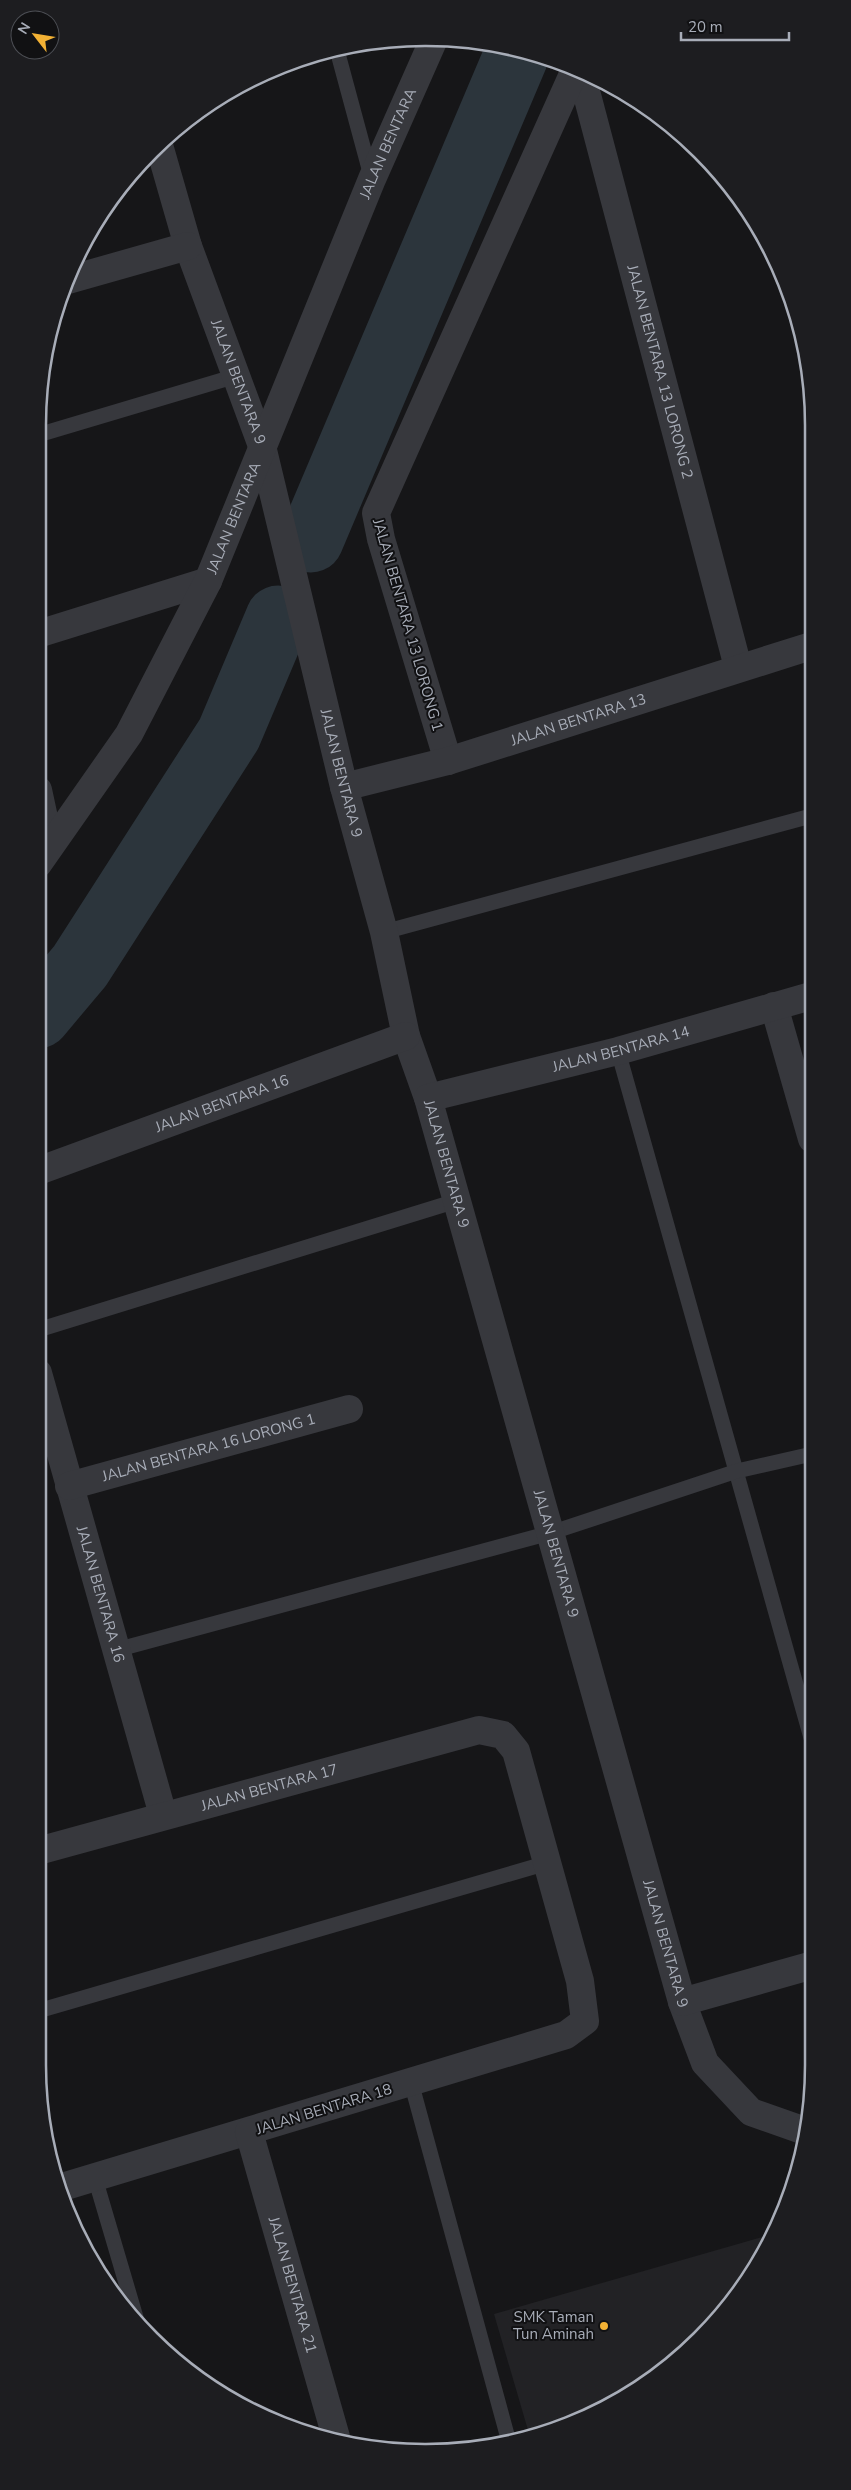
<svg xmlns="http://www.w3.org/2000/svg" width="851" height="2490" font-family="'Nunito Sans',sans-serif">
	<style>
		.built { fill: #222225 }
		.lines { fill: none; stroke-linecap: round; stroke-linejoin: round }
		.river { stroke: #2c353c; stroke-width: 65 }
		.service { stroke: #37383d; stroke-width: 15 }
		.minor { stroke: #37383d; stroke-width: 28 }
		.poi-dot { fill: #f2b134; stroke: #111113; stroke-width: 2 }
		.labels { text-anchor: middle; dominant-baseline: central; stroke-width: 4; stroke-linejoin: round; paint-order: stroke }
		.street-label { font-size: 15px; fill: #a8adb8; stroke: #111113 }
		.poi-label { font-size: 15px; fill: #a8adb8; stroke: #111113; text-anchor: end }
		.rim { fill: none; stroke: #a8adb8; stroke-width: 2.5 }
	</style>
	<rect width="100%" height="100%" fill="#161618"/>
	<polygon class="built" points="769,2235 748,2280 700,2339 641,2387 530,2437 494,2314"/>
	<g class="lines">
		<g class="river">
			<polyline points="311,540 519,49"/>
			<polyline points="38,1016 80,966 229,734 278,618"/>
		</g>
		<g class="service">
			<polyline points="337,50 371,176"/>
			<polyline points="38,435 236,376"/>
			<polyline points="384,932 811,816"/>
			<polyline points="618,1051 813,1745"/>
			<polyline points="38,1330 456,1201"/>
			<polyline points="116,1650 550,1533 737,1471 812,1454"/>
			<polyline points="38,2011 547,1863"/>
			<polyline points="411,2082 509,2442"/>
			<polyline points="95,2178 138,2324"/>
		</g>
		<g class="minor">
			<path id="s1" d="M 582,76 L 738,667"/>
			<path id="s2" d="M 159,145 L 188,246 L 262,446 L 344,787 L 384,932 L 406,1036 L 428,1098 L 682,2002 L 705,2063 L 751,2112 L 805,2131"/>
			<polyline points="68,280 188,246"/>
			<polyline points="38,634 208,581"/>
			<polyline points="448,761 381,539 376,513 574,72"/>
			<path id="s3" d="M 344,787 L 448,761 L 811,646"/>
			<polyline points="38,790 50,846"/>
			<path id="s4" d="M 38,864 L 129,734 L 208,581 L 372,179 L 434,39"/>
			<polyline points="774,1006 812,1139"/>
			<path id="s5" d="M 428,1098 L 618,1051 L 811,996"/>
			<path id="s6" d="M 38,1171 L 406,1036"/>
			<path id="s7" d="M 38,1373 L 163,1815"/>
			<path id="s8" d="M 69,1486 L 349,1409"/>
			<path id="s9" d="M 38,1851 L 479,1730 L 503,1735 L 516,1751 L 580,1981 L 585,2021 L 566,2035 L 59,2188"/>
			<polyline points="682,2002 813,1965"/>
			<path id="s10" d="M 249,2132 L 336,2437"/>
		</g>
	</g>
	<circle class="poi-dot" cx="604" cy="2326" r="5"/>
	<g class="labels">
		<g class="street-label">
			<text stroke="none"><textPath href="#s4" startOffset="804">JALAN BENTARA</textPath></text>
			<text stroke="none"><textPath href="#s1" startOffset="306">JALAN BENTARA 13 LORONG 2</textPath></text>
			<text stroke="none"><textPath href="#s2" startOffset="250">JALAN BENTARA 9</textPath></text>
			<text stroke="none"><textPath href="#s4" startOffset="399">JALAN BENTARA</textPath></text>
			<text transform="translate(408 625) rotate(74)">JALAN BENTARA 13 LORONG 1</text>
			<text stroke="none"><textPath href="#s3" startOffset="244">JALAN BENTARA 13</textPath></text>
			<text stroke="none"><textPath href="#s2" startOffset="655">JALAN BENTARA 9</textPath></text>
			<text stroke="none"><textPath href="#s5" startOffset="199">JALAN BENTARA 14</textPath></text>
			<text stroke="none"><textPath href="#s6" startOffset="196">JALAN BENTARA 16</textPath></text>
			<text stroke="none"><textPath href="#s2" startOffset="1060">JALAN BENTARA 9</textPath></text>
			<text stroke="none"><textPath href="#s8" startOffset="145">JALAN BENTARA 16 LORONG 1</textPath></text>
			<text stroke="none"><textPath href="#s2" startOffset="1465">JALAN BENTARA 9</textPath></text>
			<text stroke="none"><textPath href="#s7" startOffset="230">JALAN BENTARA 16</textPath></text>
			<text stroke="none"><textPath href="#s9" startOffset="240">JALAN BENTARA 17</textPath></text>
			<text stroke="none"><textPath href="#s2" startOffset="1870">JALAN BENTARA 9</textPath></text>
			<text transform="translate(324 2109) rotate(-17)">JALAN BENTARA 18</text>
			<text stroke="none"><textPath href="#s10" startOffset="159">JALAN BENTARA 21</textPath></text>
		</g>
		<g class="poi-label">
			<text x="594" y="2317">SMK Taman<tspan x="594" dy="17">Tun Aminah</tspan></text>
		</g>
	</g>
	<path d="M0 0H851V2490H0ZM425 46H426A379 379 0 0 1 805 425V2065A379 379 0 0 1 426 2444H425A379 379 0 0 1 46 2065V425A379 379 0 0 1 425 46Z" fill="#1d1d20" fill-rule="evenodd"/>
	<path class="rim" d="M425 46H426A379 379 0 0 1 805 425V2065A379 379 0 0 1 426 2444H425A379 379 0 0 1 46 2065V425A379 379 0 0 1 425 46Z"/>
	<g transform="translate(35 35) rotate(301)"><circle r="24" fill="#111113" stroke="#4d4f55"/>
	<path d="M0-4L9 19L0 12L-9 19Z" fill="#f2b134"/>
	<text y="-8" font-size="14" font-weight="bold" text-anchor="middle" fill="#a8adb8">N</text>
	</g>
	<path d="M681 32v8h108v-8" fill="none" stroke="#a8adb8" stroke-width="2.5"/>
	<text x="688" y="32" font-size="15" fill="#a8adb8" stroke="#111113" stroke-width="4" paint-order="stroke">20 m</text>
</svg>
